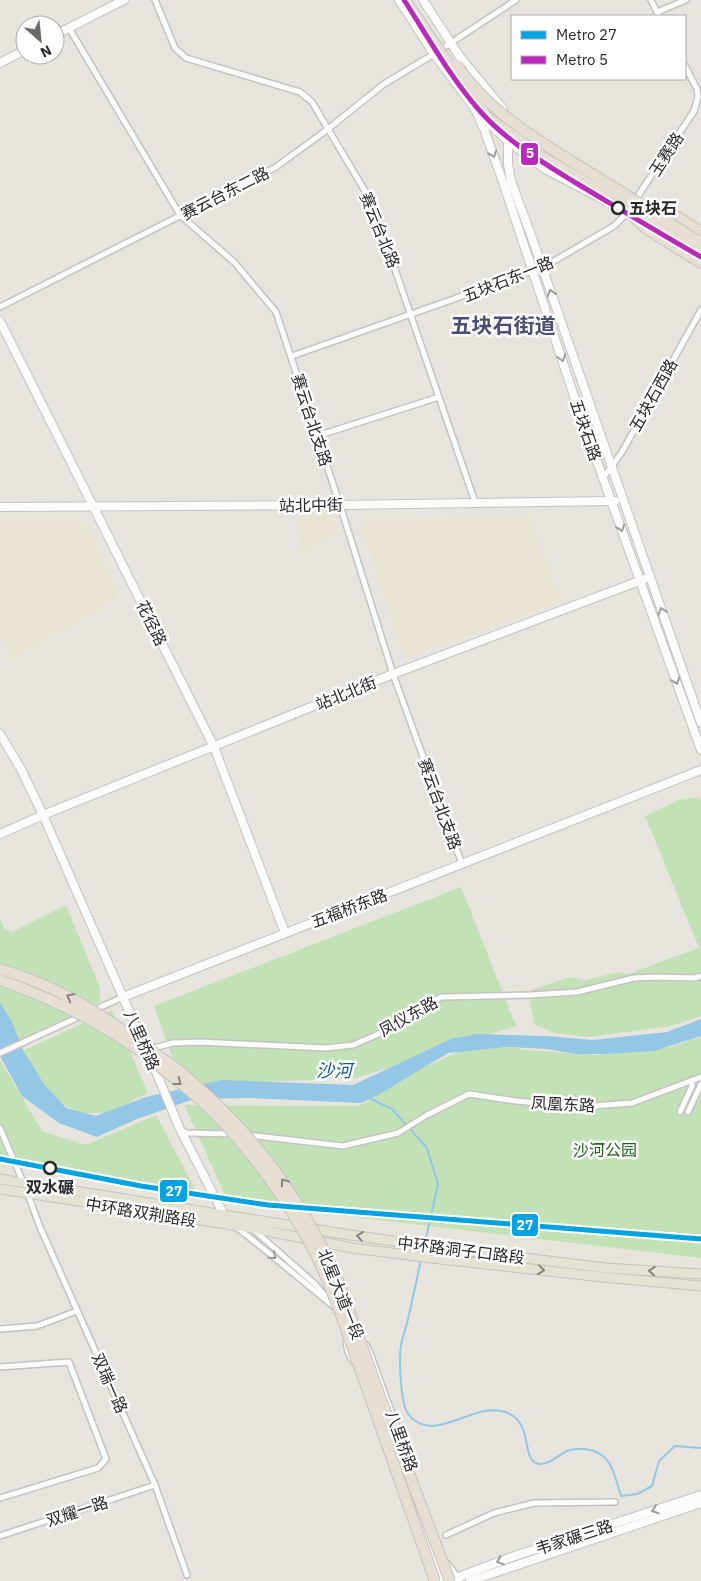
<svg xmlns="http://www.w3.org/2000/svg" width="701" height="1581" font-family="'IBM Plex Sans','Noto Sans SC',sans-serif">
	<style>
		.education { fill: #e9e4d2 }
		.green { fill: #c3e1b6 }
		.water { fill: #93c7e5 }
		.lines { fill: none; stroke-linecap: round; stroke-linejoin: round }
		.stream { stroke: #93c7e5; stroke-width: 2 }
		.street-casing { stroke: #c4c3c2; stroke-width: 8 }
		.secondary-casing { stroke: #c4c3c2; stroke-width: 10 }
		.primary-casing { stroke: #c3c2c0; stroke-width: 11 }
		.highway-casing { stroke: #c3c2c0; stroke-width: 12 }
		.street { stroke: #fbfbfa; stroke-width: 5 }
		.secondary { stroke: #fbfbfa; stroke-width: 8 }
		.primary { stroke: #e5e2d3; stroke-width: 9 }
		.highway { stroke: #e7ded3; stroke-width: 10 }
		.highway-bridge-casing { stroke: #c3c2c0; stroke-width: 12; stroke-linecap: butt }
		.highway-bridge { stroke: #e7ded3; stroke-width: 10 }
		.metro-1-casing { stroke: #fff; stroke-width: 9 }
		.metro-2-casing { stroke: #fff; stroke-width: 9 }
		.metro-1 { stroke: #00a3e0; stroke-width: 5 }
		.metro-2 { stroke: #bb29bb; stroke-width: 5 }
		.oneway { stroke: #9c9c9c }
		.oneway2 { stroke: #88837e }
		.oneway3 { stroke: #86857e }
		.stop-dot { fill: #fff; stroke: #282828; stroke-width: 2.5 }
		.labels { text-anchor: middle; dominant-baseline: central; stroke-width: 5; stroke-linejoin: round; paint-order: stroke }
		.street-label { font-size: 16px; fill: #282828; stroke: #fff }
		.stop-label { font-size: 16px; font-weight: bold; fill: #282828; stroke: #fff; text-anchor: start }
		.park-label { font-size: 16px; fill: #22601c; stroke: #fff }
		.water-label { font-size: 18px; font-style: italic; fill: #135690; stroke: #fff }
		.district-label { font-size: 21px; font-weight: bold; fill: #4a4d76; stroke: #fff }
		.line-badge { stroke: #fff; stroke-width: 2 }
		.badge-label { font-size: 14px; text-anchor: middle; font-weight: bold; fill: #fff }
	</style>
	<rect width="100%" height="100%" fill="#e6e4dd"/>
	<g class="education">
		<polygon points="333,508 337,532 298,556 297,509"/>
		<polygon points="529,515 562,602 405,659 361,528 365,520"/>
		<polygon points="75,519 89,528 119,598 12,660 0,635 0,520"/>
	</g>
	<g class="green">
		<polygon points="698,797 701,800 701,1016 671,1026 588,1037 555,1033 535,1025 530,1003 534,989 570,977 585,980 620,972 628,974 699,948 645,816 679,800"/>
		<polygon points="461,887 516,1026 357,1078 182,1085 154,1006"/>
		<polygon points="66,905 100,988 100,1002 18,1041 0,1014 0,919 5,929 12,932"/>
		<polygon points="112,1010 148,1093 108,1113 82,1113 61,1104 40,1087 20,1052"/>
		<polygon points="701,1037 701,1258 328,1214 226,1197 184,1105 359,1106 427,1066 460,1051 509,1047 526,1050 597,1055 670,1047"/>
		<polygon points="0,1060 42,1131 86,1145 156,1115 196,1191 0,1160"/>
	</g>
	<polygon class="water" points="0,1003 11,1020 24,1052 44,1084 66,1108 96,1116 146,1097 221,1080 353,1085 451,1039 477,1034 546,1036 593,1040 667,1032 701,1019 701,1036 654,1051 606,1054 576,1054 547,1049 507,1047 448,1053 380,1094 361,1103 250,1098 194,1099 137,1119 97,1137 59,1123 22,1096 0,1056"/>
	<g class="lines">
		<g class="stream">
			<polyline points="369,1098 392,1109 427,1148 438,1184 425,1243"/>
			<path d="M 421,1260 C 417,1278 413,1297 409,1315 C 407,1325 403,1335 401,1345 C 399,1359 400,1405 409,1415 C 414,1422 424,1426 432,1426 C 457,1425 480,1404 505,1412 C 536,1422 519,1462 540,1464 C 551,1464 558,1455 567,1451 C 573,1448 579,1449 585,1449 C 612,1452 614,1474 621,1496 L 637,1494 L 652,1486 L 659,1461 L 675,1446 L 701,1448"/>
		</g>
		<defs>
			<g id="street">
				<polyline points="155,0 175,48 186,58 300,92 312,102 368,196 377,217 475,502"/>
				<polyline points="651,0 659,16"/>
				<polyline points="657,12 686,0"/>
				<polyline points="69,28 180,215 234,262 276,312 340,505 393,674 462,864"/>
				<polyline points="634,202 694,111 698,97 697,89 685,66"/>
				<polyline points="0,307 276,167 328,129 384,84 434,54 516,0"/>
				<polyline points="292,356 542,268 614,226 629,211"/>
				<polyline points="317,436 439,397"/>
				<polyline points="603,478 622,452 701,310"/>
				<polyline points="94,1010 123,997"/>
				<polyline points="150,1049 173,1043 200,1042 326,1048 353,1045 383,1032 441,997 530,995 577,992 634,978 657,977 694,978 701,976"/>
				<polyline points="0,1053 81,1016"/>
				<polyline points="680,1112 692,1086 692,1080"/>
				<polyline points="688,1112 701,1084"/>
				<polyline points="0,1128 23,1182"/>
				<polyline points="180,1129 186,1133 233,1134"/>
				<polyline points="247,1135 343,1146 398,1133 427,1115 469,1094 516,1101 581,1107 632,1103 701,1077"/>
				<polyline points="27,1192 40,1227 155,1485 187,1575"/>
				<path d="M 236,1227 C 270,1253 302,1281 336,1308"/>
				<polyline points="254,1230 316,1285 327,1298"/>
				<polyline points="0,1329 37,1326 77,1311"/>
				<polyline points="346,1343 348,1352 353,1361"/>
				<polyline points="366,1345 370,1353 400,1436"/>
				<polyline points="0,1367 69,1362 106,1459 98,1468 0,1498"/>
				<polyline points="420,1515 443,1581"/>
				<polyline points="446,1535 494,1513 534,1503 615,1502"/>
				<polyline points="0,1536 155,1485"/>
				<polyline points="447,1563 460,1581"/>
			</g>
			<g id="secondary">
				<polyline points="399,0 434,54 478,113"/>
				<polyline points="423,0 460,57 503,109"/>
				<polyline points="55,35 124,0"/>
				<polyline points="0,63 25,50"/>
				<polyline points="475,109 484,129 503,182 582,420 701,750"/>
				<polyline points="502,114 508,141 508,164 511,181 532,238 701,723"/>
				<polyline points="486,121 508,141 545,169 631,214"/>
				<polyline points="0,321 214,747 285,933"/>
				<polyline points="0,507 340,505 615,501"/>
				<polyline points="0,734 21,769 43,815 144,1045"/>
				<polyline points="0,834 43,815 393,674 650,577"/>
				<polyline points="123,997 701,770"/>
				<polyline points="151,1060 180,1129 225,1217"/>
				<polyline points="448,1581 509,1558 701,1495"/>
				<polyline points="470,1581 701,1503"/>
			</g>
			<g id="primary">
				<polyline points="0,1179 350,1235 443,1248 606,1268 701,1274"/>
				<polyline points="0,1189 252,1228 352,1248 440,1259 603,1277 701,1286"/>
			</g>
			<g id="highway">
				<polyline points="405,0 437,47"/>
				<polyline points="628,212 648,230 701,263"/>
				<polyline points="662,212 678,217 701,232"/>
			</g>
		</defs>
		<use href="#street" class="street-casing"/>
		<use href="#secondary" class="secondary-casing"/>
		<use href="#primary" class="primary-casing"/>
		<use href="#highway" class="highway-casing"/>
		<use href="#street" class="street"/>
		<use href="#secondary" class="secondary"/>
		<use href="#primary" class="primary"/>
		<use href="#highway" class="highway"/>
		<defs>
			<g id="highway-bridge">
				<polyline points="437,47 487,117 546,159 633,209 701,252"/>
				<path d="M 457,65 C 492,117 549,147 602,180 C 635,200 668,222 701,243"/>
				<path d="M 0,969 C 57,986 99,1012 146,1047 C 161,1057 176,1067 189,1079 C 254,1134 299,1197 336,1274 L 390,1424 L 450,1581"/>
				<path d="M 0,980 C 48,997 94,1019 136,1048 C 147,1056 158,1066 169,1074 C 187,1088 204,1102 220,1119 C 256,1157 286,1200 311,1245 C 323,1267 331,1290 340,1312 L 435,1581"/>
			</g>
		</defs>
		<use href="#highway-bridge" class="highway-bridge-casing"/>
		<use href="#highway-bridge" class="highway-bridge"/>
		<defs>
			<polyline id="metro-1" points="0,1159 141,1186 268,1205 701,1239"/>
			<path id="metro-2" d="M 404,0 C 428,37 450,77 479,110 C 506,141 542,162 576,183 C 618,208 659,233 701,257"/>
		</defs>
		<use href="#metro-1" class="metro-1-casing"/>
		<use href="#metro-2" class="metro-2-casing"/>
		<use href="#metro-1" class="metro-1"/>
		<use href="#metro-2" class="metro-2"/>
	</g>
	<defs><path id="oneway-chevron" d="M-2-3.5L2.5 0L-2 3.5" fill="none" stroke-width="1.6" stroke-linecap="round" stroke-linejoin="round" transform="scale(1.25)"/></defs>
	<g class="oneway">
		<use href="#oneway-chevron" transform="translate(493 154) rotate(70)"/>
		<use href="#oneway-chevron" transform="translate(551 293) rotate(-109)"/>
		<use href="#oneway-chevron" transform="translate(562 358) rotate(72)"/>
		<use href="#oneway-chevron" transform="translate(621 528) rotate(70)"/>
		<use href="#oneway-chevron" transform="translate(662 611) rotate(-109)"/>
		<use href="#oneway-chevron" transform="translate(676 681) rotate(70)"/>
		<use href="#oneway-chevron" transform="translate(273 1256) rotate(39)"/>
		<use href="#oneway-chevron" transform="translate(655 1510) rotate(162)"/>
		<use href="#oneway-chevron" transform="translate(500 1561) rotate(159)"/>
	</g>
	<g class="oneway2">
		<use href="#oneway-chevron" transform="translate(70 997) rotate(-152)"/>
		<use href="#oneway-chevron" transform="translate(178 1082) rotate(38)"/>
		<use href="#oneway-chevron" transform="translate(284 1182) rotate(-124)"/>
	</g>
	<g class="oneway3">
		<use href="#oneway-chevron" transform="translate(360 1236) rotate(-172)"/>
		<use href="#oneway-chevron" transform="translate(541 1270) rotate(6)"/>
		<use href="#oneway-chevron" transform="translate(652 1271) rotate(-176)"/>
	</g>
	<g class="stop-dot">
		<circle cx="618" cy="208" r="6"/>
		<circle cx="50" cy="1168" r="6"/>
	</g>
	<g class="labels">
		<g class="street-label">
			<text transform="translate(666 154) rotate(-57)">玉赛路</text>
			<text transform="translate(225 193) rotate(-27)">赛云台东二路</text>
			<text transform="translate(380 230) rotate(68)">赛云台北路</text>
			<text transform="translate(508 279) rotate(-22)">五块石东一路</text>
			<text transform="translate(653 395) rotate(-61)">五块石西路</text>
			<text transform="translate(312 420) rotate(72)">赛云台北支路</text>
			<text transform="translate(586 430) rotate(71)">五块石路</text>
			<text transform="translate(311 505) rotate(-1)">站北中街</text>
			<text transform="translate(152 623) rotate(64)">花径路</text>
			<text transform="translate(346 693) rotate(-22)">站北北街</text>
			<text transform="translate(440 804) rotate(70)">赛云台北支路</text>
			<text transform="translate(349 908) rotate(-21)">五福桥东路</text>
			<text transform="translate(408 1016) rotate(-29)">凤仪东路</text>
			<text transform="translate(142 1040) rotate(66)">八里桥路</text>
			<text transform="translate(563 1104) rotate(3)">凤凰东路</text>
			<text transform="translate(141 1212) rotate(9)">中环路双荆路段</text>
			<text transform="translate(461 1250) rotate(7)">中环路洞子口路段</text>
			<text transform="translate(341 1294) rotate(68)">北星大道一段</text>
			<text transform="translate(110 1383) rotate(66)">双瑞一路</text>
			<text transform="translate(402 1441) rotate(70)">八里桥路</text>
			<text transform="translate(77 1511) rotate(-18)">双耀一路</text>
			<text transform="translate(574 1537) rotate(-18)">韦家碾三路</text>
		</g>
		<g class="stop-label">
			<text x="629" y="208">五块石</text>
			<text x="50" y="1187" text-anchor="middle">双水碾</text>
		</g>
		<g class="park-label">
			<text x="605" y="1150">沙河公园</text>
		</g>
		<g class="water-label">
			<text x="334" y="1070">沙河</text>
		</g>
		<g class="district-label">
			<text x="503" y="325">五块石街道</text>
		</g>
	</g>
	<g class="line-badge">
		<rect x="520" y="142" width="19" height="24" rx="5" fill="#bb29bb"/>
		<rect x="159" y="1179" width="29" height="24" rx="5" fill="#00a3e0"/>
		<rect x="511" y="1213" width="28" height="24" rx="5" fill="#00a3e0"/>
	</g>
	<g class="badge-label">
		<text x="530" y="158">5</text>
		<text x="174" y="1196">27</text>
		<text x="525" y="1230">27</text>
	</g>
	<rect x="511" y="15" width="175" height="65" fill="#ffffff" stroke="#a9a9a9"/>
	<rect x="521" y="31" width="25" height="8" fill="#00a3e0" stroke="#a9a9a9"/>
	<text x="556" y="40" font-size="15" fill="#282828">Metro 27</text>
	<rect x="521" y="56" width="25" height="8" fill="#bb29bb" stroke="#a9a9a9"/>
	<text x="556" y="65" font-size="15" fill="#282828">Metro 5</text>
	<g transform="translate(40 40) rotate(153)"><circle r="24" fill="#ffffff" stroke="#a9a9a9"/>
	<path d="M0-4L9 19L0 12L-9 19Z" fill="#6a6a67"/>
	<text y="-8" font-size="14" font-weight="bold" text-anchor="middle" fill="#282828">N</text>
	</g>
</svg>
